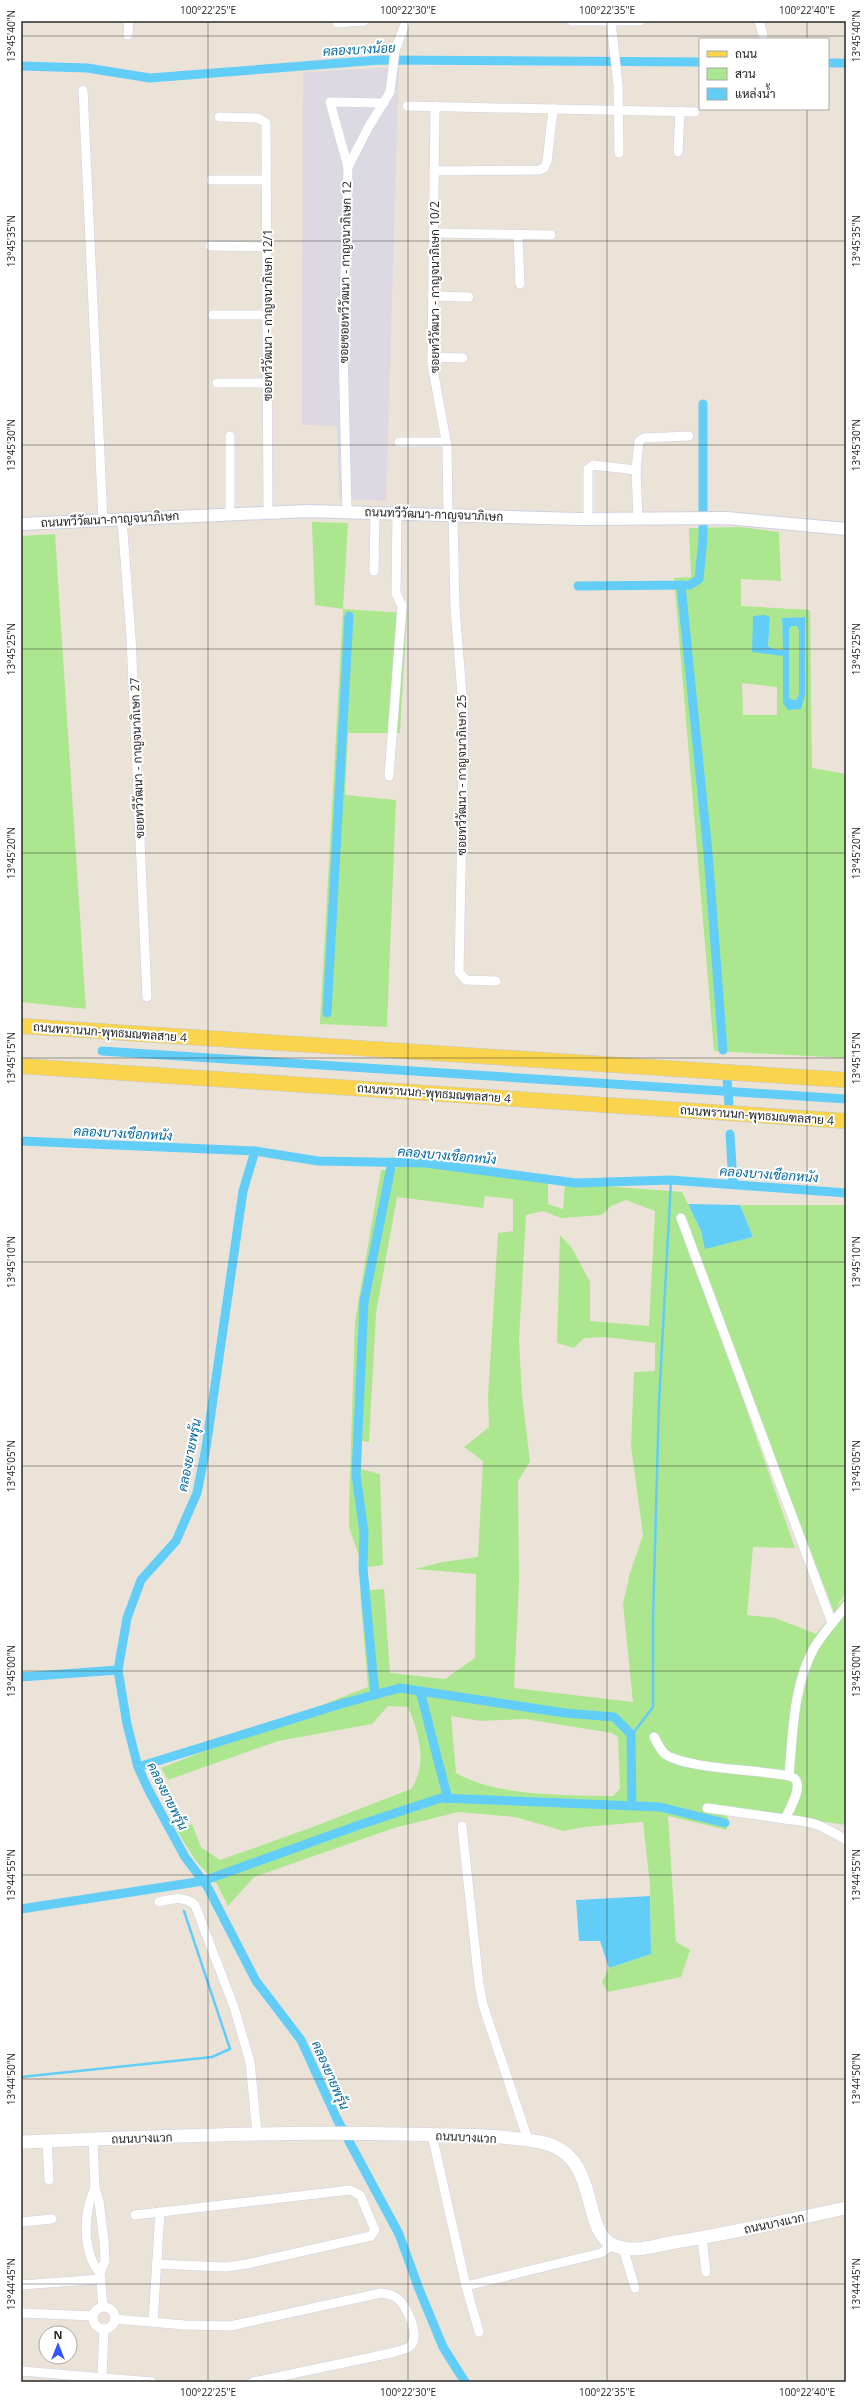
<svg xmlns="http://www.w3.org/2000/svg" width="867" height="2403" font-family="'Open Sans',Sarabun,sans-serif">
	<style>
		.industrial { fill: #dcd9e3 }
		.green { fill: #ace78f; fill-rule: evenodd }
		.water { fill: #62cef7; fill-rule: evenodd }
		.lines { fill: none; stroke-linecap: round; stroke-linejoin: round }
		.stream { stroke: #62cef7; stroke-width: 2.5 }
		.canal { stroke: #62cef7; stroke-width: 9 }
		.minor-casing { stroke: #cdd1e3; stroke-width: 10 }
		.tertiary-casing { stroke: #cdd1e3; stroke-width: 14 }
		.secondary-casing { stroke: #cdd1e3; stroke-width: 14 }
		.primary-casing { stroke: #c7c7c7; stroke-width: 16 }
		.minor { stroke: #fff; stroke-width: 9 }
		.tertiary { stroke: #fff; stroke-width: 12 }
		.secondary { stroke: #fff; stroke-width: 13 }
		.primary { stroke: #fbd44e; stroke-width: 15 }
		.ticks { fill: none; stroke: #282828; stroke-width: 1; stroke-opacity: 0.45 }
		.labels { text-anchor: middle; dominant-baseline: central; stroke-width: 4; stroke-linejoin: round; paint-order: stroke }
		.street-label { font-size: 12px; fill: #282828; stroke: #fff }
		.water-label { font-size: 13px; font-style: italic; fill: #0369a0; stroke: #fff }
		.neatline { fill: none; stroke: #282828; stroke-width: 1.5 }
		.ticks-label { font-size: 10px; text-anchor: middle; fill: #282828 }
	</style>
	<rect width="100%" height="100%" fill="#ece3d8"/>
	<polygon class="industrial" points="399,67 386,501 339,499 337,426 302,425 303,72"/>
	<g class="green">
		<polygon points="312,522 348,523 343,609 407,613 400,733 348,733 345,795 396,800 387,1027 320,1024 343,609 315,605"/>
		<path d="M 741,527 L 779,532 L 781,581 L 741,579 L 741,606 L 810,610 L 812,768 L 846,774 L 846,1058 L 714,1051 L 674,578 L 691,577 L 689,528 ZM 770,617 L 768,646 L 773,649 L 783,650 L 782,618 L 805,617 L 801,709 L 783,703 L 783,656 L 751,640 ZM 742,683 L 777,687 L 777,715 L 743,715 Z"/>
		<polygon points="55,534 86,1009 21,1002 21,536"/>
		<polygon points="792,626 797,626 799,631 799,694 797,700 790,699 789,692 789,629"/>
		<path d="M 400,1164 L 548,1182 L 548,1204 L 563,1209 L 565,1183 L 682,1192 L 701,1231 L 705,1248 L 753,1237 L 740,1205 L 846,1205 L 846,1592 L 836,1608 L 846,1597 L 846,1825 L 728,1807 L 727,1830 L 668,1816 L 676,1942 L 690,1950 L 681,1977 L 608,1992 L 602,1982 L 609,1968 L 651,1954 L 650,1885 L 643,1822 L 584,1827 L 564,1831 L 515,1817 L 458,1812 L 394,1828 L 254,1877 L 228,1906 L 217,1884 L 196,1861 L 177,1831 L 192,1824 L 201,1847 L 220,1860 L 310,1828 L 411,1789 C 428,1764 419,1733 408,1707 L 388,1706 L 372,1724 L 278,1741 L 168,1780 L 161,1768 L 368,1687 L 360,1591 L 384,1589 L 390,1673 L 445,1679 L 475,1658 L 476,1574 L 415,1569 L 442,1562 L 478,1557 L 483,1461 L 464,1447 L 489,1427 L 488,1397 L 498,1233 L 513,1231 L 513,1199 L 485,1196 L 483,1208 L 397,1197 L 376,1313 L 369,1442 L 362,1441 L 361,1469 L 380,1474 L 383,1565 L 363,1568 L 349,1527 L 349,1508 L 355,1321 L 381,1170 L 395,1170 ZM 626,1200 L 655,1211 L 649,1326 L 590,1321 L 590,1282 L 572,1248 L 560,1235 L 557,1343 L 574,1348 L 584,1338 L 605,1337 L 655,1343 L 655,1371 L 634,1372 L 631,1446 L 643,1535 L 630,1573 L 623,1604 L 633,1702 L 514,1688 L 519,1583 L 518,1481 L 530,1462 L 522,1395 L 519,1340 L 526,1215 L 543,1211 L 561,1218 L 602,1215 L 611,1206 ZM 716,1322 L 749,1390 L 834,1612 L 816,1634 L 775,1618 L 747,1615 L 753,1547 L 795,1548 ZM 451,1716 L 480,1721 L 525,1719 L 612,1733 L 618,1737 L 620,1789 L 613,1796 C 565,1795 498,1797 456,1773 Z"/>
	</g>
	<g class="water">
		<path d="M 765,615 L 770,617 L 768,646 L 773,649 L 783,650 L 782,618 L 805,617 L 805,695 L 801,709 L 788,710 L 783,703 L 783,656 L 752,652 L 753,616 ZM 792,626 L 797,626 L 799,631 L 799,694 L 796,700 L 790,699 L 789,692 L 789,629 Z"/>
		<polygon points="688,1204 740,1205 753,1237 705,1249 701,1231"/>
		<polygon points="650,1896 651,1954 609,1968 600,1941 579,1941 576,1900"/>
	</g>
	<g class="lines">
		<g class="stream">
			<polyline points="631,1736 653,1707 653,1619 659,1402 671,1180"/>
			<polyline points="21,2077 212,2057 230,2049 184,1911"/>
		</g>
		<g class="canal">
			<polyline points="828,63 846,63"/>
			<polyline points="21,66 87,68 150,78 380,60 700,62"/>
			<polyline points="681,585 708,853 723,1050"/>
			<polyline points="578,586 690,585 699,579 703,539 703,404"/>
			<polyline points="327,1013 349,616"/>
			<polyline points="102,1051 846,1099"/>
			<polyline points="727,1080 729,1104"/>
			<polyline points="730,1134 733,1183"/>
			<polyline points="21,1141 255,1151 318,1161 425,1163 576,1183 671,1180 846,1193"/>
			<polyline points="255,1151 243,1191 206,1448 197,1493 176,1541 141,1580 127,1618 118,1670 127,1724 138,1767 148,1789 185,1857 207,1886 256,1981 301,2040 337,2119 399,2234 419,2289 443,2347 465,2382"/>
			<polyline points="21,1677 118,1670"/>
			<polyline points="420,1691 448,1799"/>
			<polyline points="375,1695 363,1568 364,1532 356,1475 364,1302 392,1162"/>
			<polyline points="138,1767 344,1703 400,1688 565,1713 614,1717 631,1734 632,1806"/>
			<polyline points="21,1909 203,1881 359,1825 441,1798 660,1807 725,1823"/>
		</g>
		<defs>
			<g id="minor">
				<polyline points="572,21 640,21"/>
				<polyline points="611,21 618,85 619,153"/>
				<polyline points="759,21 763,35"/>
				<polyline points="337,23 364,21"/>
				<polyline points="128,35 129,21"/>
				<polyline points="83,90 103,520"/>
				<polyline points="407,106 695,112"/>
				<polyline points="435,106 432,364 447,446 448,515"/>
				<polyline points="219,117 258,118 266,123 268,512"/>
				<polyline points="678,152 680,111"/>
				<polyline points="348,167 330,102 384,103"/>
				<polyline points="434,171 539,170 544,168 547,162 553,109"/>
				<polyline points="211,180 266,180"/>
				<polyline points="433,233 551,235"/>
				<polyline points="518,234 520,284"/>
				<polyline points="210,246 266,247"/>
				<polyline points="432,296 469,297"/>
				<polyline points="213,315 267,315"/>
				<polyline points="432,357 463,358"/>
				<polyline points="217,383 267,383"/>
				<polyline points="399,442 446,442"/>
				<polyline points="347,512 343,349 348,167 368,128 390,92 395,51 406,21"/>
				<polyline points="230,514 230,436"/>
				<polyline points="453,515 455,608 464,719 459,972 466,980 496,981"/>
				<polyline points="122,519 131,637 147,997"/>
				<polyline points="588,519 588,469 593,465 636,470"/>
				<polyline points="638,519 636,470 639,441 644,438 689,436"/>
				<polyline points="374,571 375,512"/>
				<polyline points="389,776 402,606 396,593 397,513"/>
				<polyline points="681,1218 832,1623"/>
				<path d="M 654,1737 C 657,1742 660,1749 664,1753 C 683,1771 789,1770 795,1779 C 803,1788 789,1810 785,1819 L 707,1808"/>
				<path d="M 789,1775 C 793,1733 793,1686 814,1648 C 823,1633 835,1620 846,1606"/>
				<path d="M 785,1819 C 815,1822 821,1825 846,1840"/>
				<polyline points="462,1826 479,1984 483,2005 528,2140"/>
				<path d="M 159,1902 C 172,1899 184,1895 195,1905 L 234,2007 L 250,2062 L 257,2133"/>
				<polyline points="432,2135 466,2286 479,2332"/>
				<polyline points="93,2139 95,2188 99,2201 104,2241 105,2261 100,2273 103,2307"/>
				<polyline points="47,2141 49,2180"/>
				<path d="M 95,2188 C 83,2212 82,2252 100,2273"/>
				<polyline points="135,2215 350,2190 360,2195 375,2230 371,2236 247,2264 226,2267 156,2264"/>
				<polyline points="21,2222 52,2219"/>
				<polyline points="702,2238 706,2272"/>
				<polyline points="623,2248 635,2288"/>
				<polyline points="21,2285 101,2279"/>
				<polyline points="466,2286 601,2253 613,2245"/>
				<circle cx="104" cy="2318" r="11"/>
				<polyline points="21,2313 93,2316"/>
				<path d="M 115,2319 L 185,2325 L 230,2326 L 381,2293 C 387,2294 393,2294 398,2299 C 407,2307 422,2337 409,2347 C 405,2350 397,2351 391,2353 L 253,2382"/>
				<polyline points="153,2322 160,2212"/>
				<polyline points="21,2371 152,2382"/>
				<polyline points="102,2377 104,2329"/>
			</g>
			<polyline id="tertiary" points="21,524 307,511 578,519 727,518 846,529"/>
			<path id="secondary" d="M 21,2142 C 148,2137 274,2131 401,2134 C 445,2135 497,2134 540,2142 C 602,2154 579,2228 613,2245 C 620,2248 628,2249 635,2249 C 648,2249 662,2244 675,2242 C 732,2233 789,2220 846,2208"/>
			<g id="primary">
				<polyline points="21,1026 846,1080"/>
				<polyline points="21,1066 846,1121"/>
			</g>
		</defs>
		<use href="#minor" class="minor-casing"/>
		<use href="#tertiary" class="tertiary-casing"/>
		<use href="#secondary" class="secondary-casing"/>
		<use href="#primary" class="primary-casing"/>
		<use href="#minor" class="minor"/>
		<use href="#tertiary" class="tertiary"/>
		<use href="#secondary" class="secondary"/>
		<use href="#primary" class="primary"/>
	</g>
	<path class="ticks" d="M 208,21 L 208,2382M 408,21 L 408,2382M 607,21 L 607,2382M 807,21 L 807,39M 21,36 L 846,36M 807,109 L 807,2382M 21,241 L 846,241M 21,445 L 846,445M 21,649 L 846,649M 21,853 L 846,853M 21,1058 L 846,1058M 21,1262 L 846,1262M 21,1466 L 846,1466M 21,1671 L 846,1671M 21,1875 L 846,1875M 21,2079 L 846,2079M 21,2284 L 846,2284"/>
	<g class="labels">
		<g class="street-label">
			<text transform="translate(345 272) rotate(-89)">ซอยซอยทวีวัฒนา - กาญจนาภิเษก 12</text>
			<text transform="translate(434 287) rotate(-90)">ซอยทวีวัฒนา - กาญจนาภิเษก 10/2</text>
			<text transform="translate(267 315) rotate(-90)">ซอยทวีวัฒนา - กาญจนาภิเษก 12/1</text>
			<text transform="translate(434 514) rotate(2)">ถนนทวีวัฒนา-กาญจนาภิเษก</text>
			<text transform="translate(110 519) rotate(-3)">ถนนทวีวัฒนา-กาญจนาภิเษก</text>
			<text transform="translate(137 758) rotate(-92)">ซอยทวีวัฒนา - กาญจนาภิเษก 27</text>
			<text transform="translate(461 775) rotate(-90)">ซอยทวีวัฒนา - กาญจนาภิเษก 25</text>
			<text transform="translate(110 1032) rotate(4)">ถนนพรานนก-พุทธมณฑลสาย 4</text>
			<text transform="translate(434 1093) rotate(4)">ถนนพรานนก-พุทธมณฑลสาย 4</text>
			<text transform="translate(757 1115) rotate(4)">ถนนพรานนก-พุทธมณฑลสาย 4</text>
			<text transform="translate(466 2137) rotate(3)">ถนนบางแวก</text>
			<text transform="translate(142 2138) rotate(-2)">ถนนบางแวก</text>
			<text transform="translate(774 2223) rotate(-12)">ถนนบางแวก</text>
		</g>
		<g class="water-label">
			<text transform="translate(359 49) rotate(-3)">คลองบางน้อย</text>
			<text transform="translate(123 1133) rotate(3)">คลองบางเชือกหนัง</text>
			<text transform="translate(447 1155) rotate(5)">คลองบางเชือกหนัง</text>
			<text transform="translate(769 1174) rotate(4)">คลองบางเชือกหนัง</text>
			<text transform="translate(189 1455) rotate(-79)">คลองยายพรุ้น</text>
			<text transform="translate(168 1796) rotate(63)">คลองยายพรุ้น</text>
			<text transform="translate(331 2075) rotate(66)">คลองยายพรุ้น</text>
		</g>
	</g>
	<rect width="867" height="2403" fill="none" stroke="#ffffff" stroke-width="44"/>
	<rect x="699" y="38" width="130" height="72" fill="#ffffff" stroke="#a9a9a9"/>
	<rect x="707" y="51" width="20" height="6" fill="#fbd44e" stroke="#a9a9a9"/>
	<text x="735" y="58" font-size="12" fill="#282828">ถนน</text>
	<rect x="707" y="68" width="20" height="12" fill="#ace78f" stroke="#a9a9a9"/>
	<text x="735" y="78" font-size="12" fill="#282828">สวน</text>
	<rect x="707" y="88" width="20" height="12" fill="#62cef7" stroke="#a9a9a9"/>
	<text x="735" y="98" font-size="12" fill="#282828">แหล่งน้ำ</text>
	<g transform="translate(58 2345)"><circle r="19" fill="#ffffff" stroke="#a9a9a9"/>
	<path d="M0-3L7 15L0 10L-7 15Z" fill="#3256ff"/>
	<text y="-6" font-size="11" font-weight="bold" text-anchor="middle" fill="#282828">N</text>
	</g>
	<rect x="22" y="22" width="823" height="2359" class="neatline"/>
	<g class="ticks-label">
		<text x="208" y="14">100°22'25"E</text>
		<text x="408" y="14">100°22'30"E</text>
		<text x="607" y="14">100°22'35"E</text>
		<text x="807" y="14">100°22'40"E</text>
		<text transform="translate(11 36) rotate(-90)" y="4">13°45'40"N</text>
		<text transform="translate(856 36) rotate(-90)" y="4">13°45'40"N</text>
		<text transform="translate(11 241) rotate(-90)" y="4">13°45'35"N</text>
		<text transform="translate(856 241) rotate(-90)" y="4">13°45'35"N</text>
		<text transform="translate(11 445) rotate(-90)" y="4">13°45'30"N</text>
		<text transform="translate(856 445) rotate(-90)" y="4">13°45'30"N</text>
		<text transform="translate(11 649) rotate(-90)" y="4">13°45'25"N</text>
		<text transform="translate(856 649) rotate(-90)" y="4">13°45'25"N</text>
		<text transform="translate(11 853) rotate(-90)" y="4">13°45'20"N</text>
		<text transform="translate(856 853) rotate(-90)" y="4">13°45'20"N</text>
		<text transform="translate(11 1058) rotate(-90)" y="4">13°45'15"N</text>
		<text transform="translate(856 1058) rotate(-90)" y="4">13°45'15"N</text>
		<text transform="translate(11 1262) rotate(-90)" y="4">13°45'10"N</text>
		<text transform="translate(856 1262) rotate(-90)" y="4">13°45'10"N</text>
		<text transform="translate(11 1466) rotate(-90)" y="4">13°45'05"N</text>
		<text transform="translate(856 1466) rotate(-90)" y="4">13°45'05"N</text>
		<text transform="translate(11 1671) rotate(-90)" y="4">13°45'00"N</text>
		<text transform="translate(856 1671) rotate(-90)" y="4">13°45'00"N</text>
		<text transform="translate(11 1875) rotate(-90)" y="4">13°44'55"N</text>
		<text transform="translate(856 1875) rotate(-90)" y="4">13°44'55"N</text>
		<text transform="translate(11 2079) rotate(-90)" y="4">13°44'50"N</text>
		<text transform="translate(856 2079) rotate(-90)" y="4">13°44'50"N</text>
		<text transform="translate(11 2284) rotate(-90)" y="4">13°44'45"N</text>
		<text transform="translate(856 2284) rotate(-90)" y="4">13°44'45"N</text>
		<text x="208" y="2396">100°22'25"E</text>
		<text x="408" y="2396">100°22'30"E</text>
		<text x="607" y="2396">100°22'35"E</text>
		<text x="807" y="2396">100°22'40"E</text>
	</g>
</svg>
